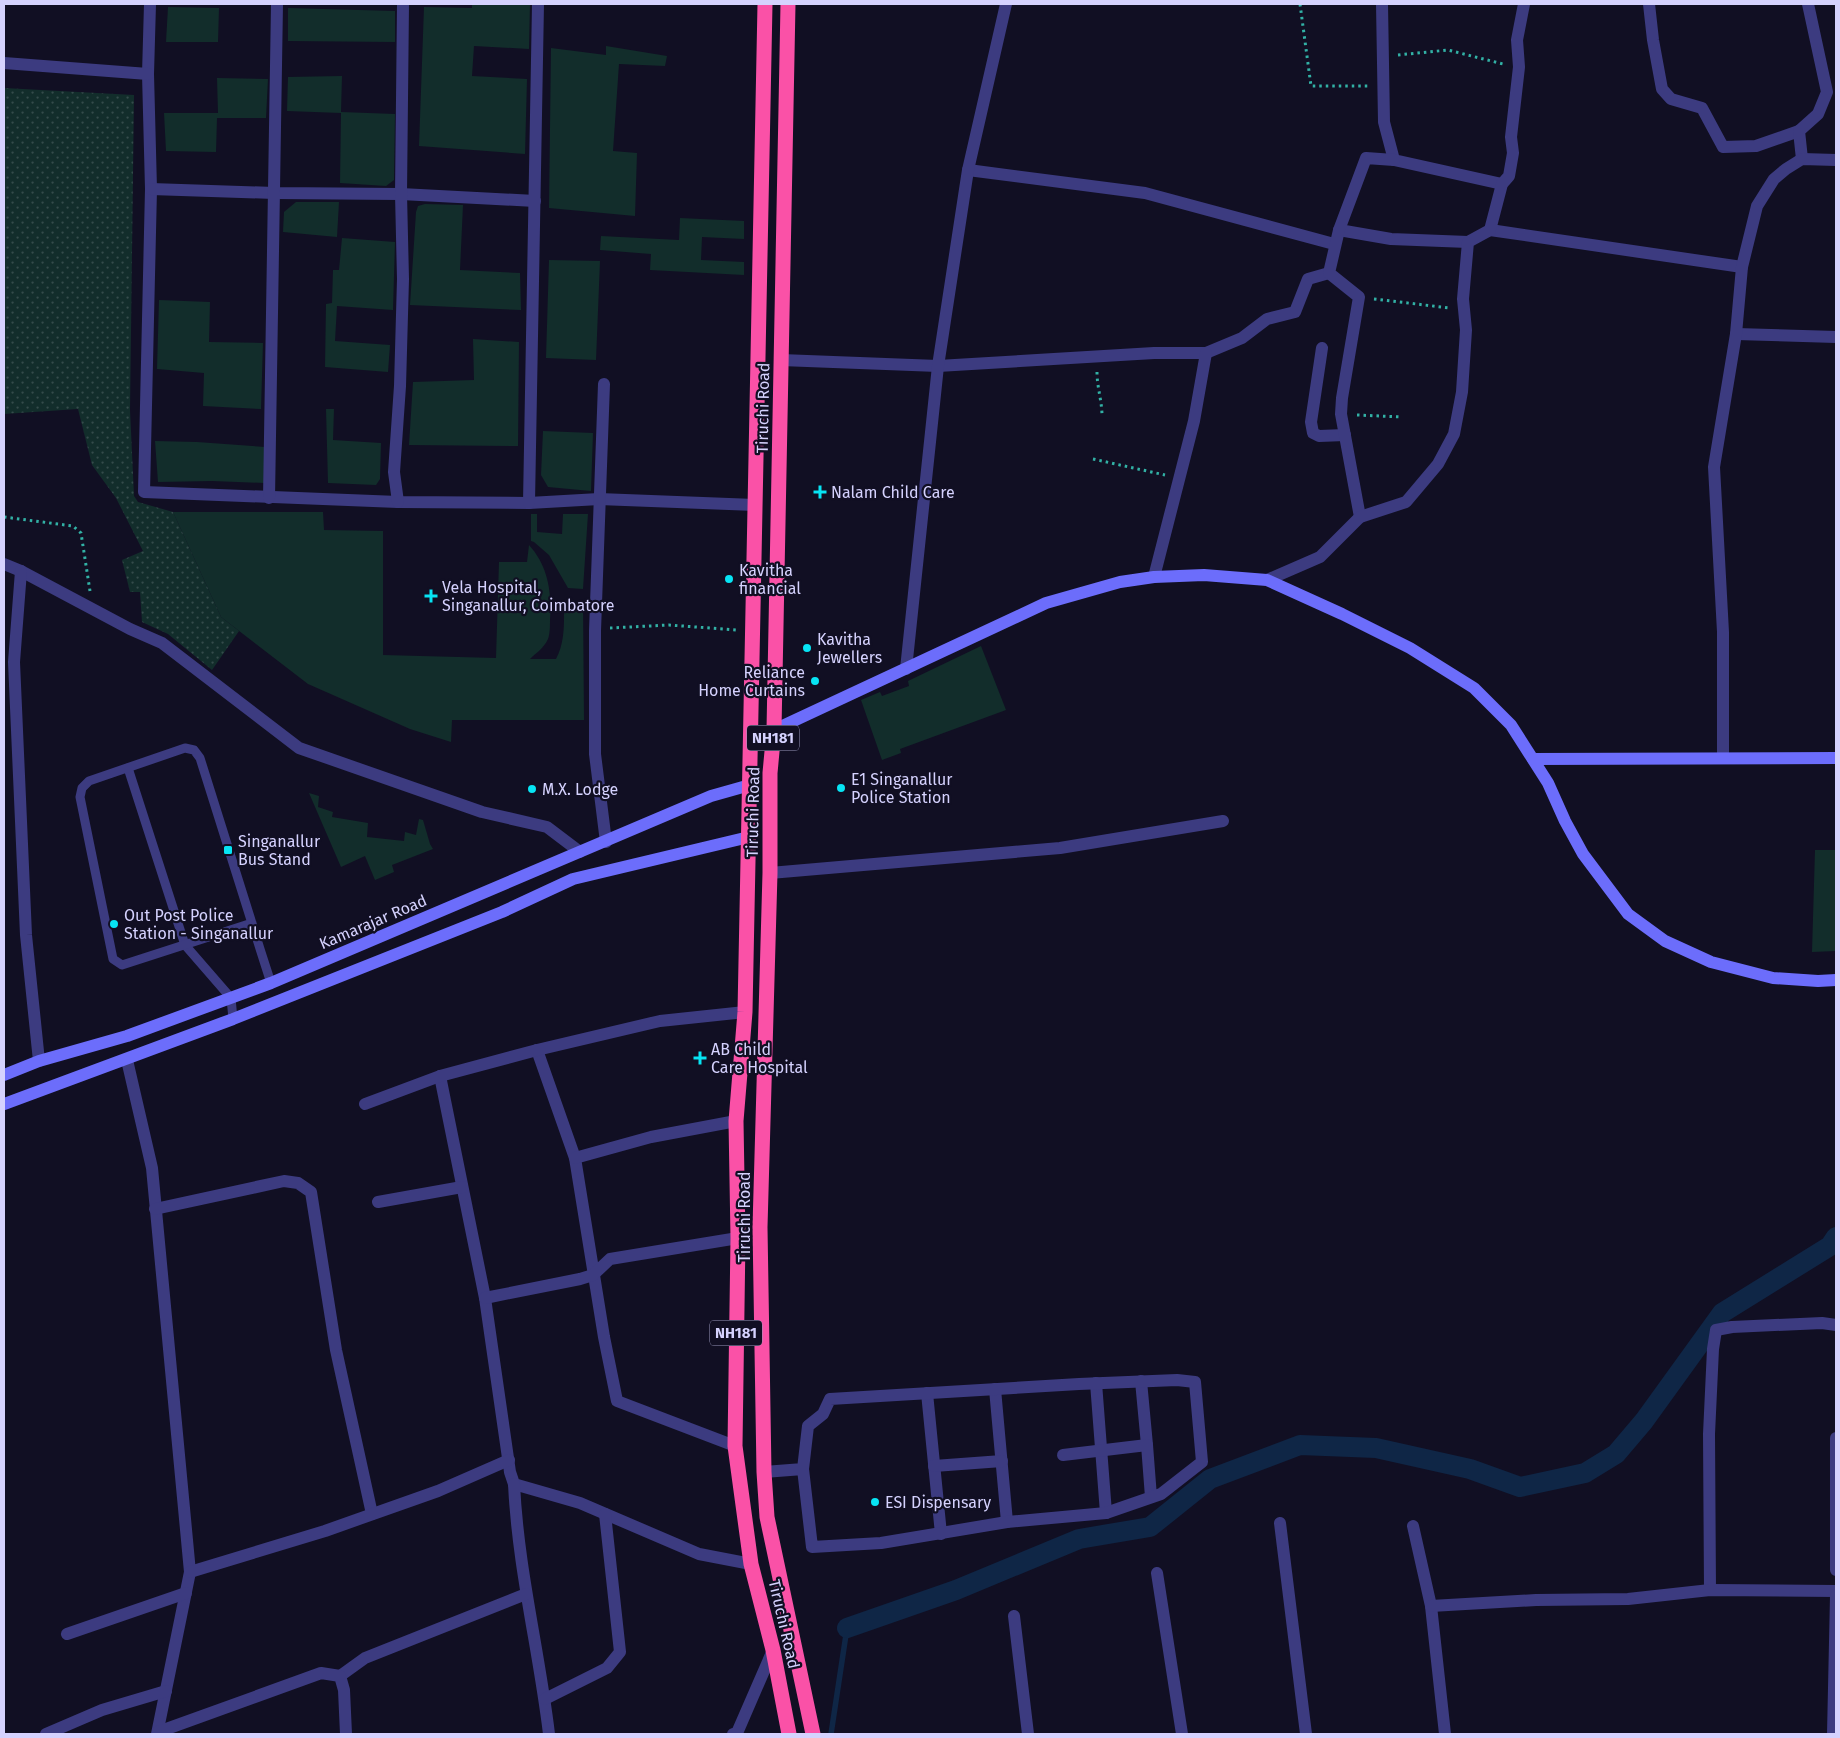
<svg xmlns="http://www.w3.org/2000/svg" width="1840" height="1738" font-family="'Fira Sans',sans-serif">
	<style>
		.grass { fill: #122d2b }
		.park { fill: url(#park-dots) }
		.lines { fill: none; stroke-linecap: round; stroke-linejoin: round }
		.stream { stroke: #0f2646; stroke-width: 5.5 }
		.canal { stroke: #0f2646; stroke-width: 20 }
		.path { stroke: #32b1a5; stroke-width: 3; stroke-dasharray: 2.5 4; stroke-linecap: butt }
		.lane { stroke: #3c3b80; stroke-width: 9 }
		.street { stroke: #3c3b80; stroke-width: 12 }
		.secondary { stroke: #6c6dfb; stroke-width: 12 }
		.highway { stroke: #fa51a7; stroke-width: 15 }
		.poi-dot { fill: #07e4f4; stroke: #110f23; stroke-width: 2 }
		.labels { text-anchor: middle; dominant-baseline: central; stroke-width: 4.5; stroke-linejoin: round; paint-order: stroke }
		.shield { fill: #110f23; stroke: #9a98bc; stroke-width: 1 }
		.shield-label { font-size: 15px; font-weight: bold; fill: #d5d2fe }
		.street-label { font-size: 16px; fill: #d5d2fe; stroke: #110f23 }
		.poi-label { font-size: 16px; fill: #d5d2fe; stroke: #110f23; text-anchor: start }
	</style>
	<defs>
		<pattern id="park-dots" width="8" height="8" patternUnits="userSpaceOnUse" patternTransform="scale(1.25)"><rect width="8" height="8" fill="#122d2b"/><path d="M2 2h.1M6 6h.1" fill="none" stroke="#344b4b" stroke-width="1.8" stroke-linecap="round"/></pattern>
	</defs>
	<rect width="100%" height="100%" fill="#110f23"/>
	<g class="grass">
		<polygon points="472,4 530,4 529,49 474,46 472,76 527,79 525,154 419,146 424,7 472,8"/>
		<polygon points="168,7 219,8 218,42 166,42"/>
		<polygon points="288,8 395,11 395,42 288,41"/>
		<polygon points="606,46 667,56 665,66 619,64 613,151 637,153 635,216 549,208 551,48 606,55"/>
		<polygon points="342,76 341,112 395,114 394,180 386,186 340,183 341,113 287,111 288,77"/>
		<polygon points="217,78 268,79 266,118 217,118 216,152 166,151 164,113 218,113"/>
		<polygon points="296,202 339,202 337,237 283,232 284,212"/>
		<polygon points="425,204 463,205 460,270 520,273 521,310 410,305 416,212 418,206"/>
		<polygon points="680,218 744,221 744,239 702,237 701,260 744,262 744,275 650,270 651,254 600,250 601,236 679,240"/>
		<polygon points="342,238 395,242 393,310 337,306 335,341 390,345 388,372 325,367 326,304 332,303 333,270 339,270"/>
		<polygon points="549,260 600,261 596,360 546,358"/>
		<polygon points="159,300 210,302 209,342 263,343 261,409 203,406 204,373 157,369"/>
		<polygon points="473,339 519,342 518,446 409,445 413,382 474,380"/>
		<polygon points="326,409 334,409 333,440 381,443 380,479 376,485 328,483"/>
		<polygon points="543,431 593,433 591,491 548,487 541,475"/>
		<polygon points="155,441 197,442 265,447 264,483 212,481 158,482"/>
		<path d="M 173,512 L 323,512 L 324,530 L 383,531 L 383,655 L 496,658 L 499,562 L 527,562 L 529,545 C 548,566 552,592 550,620 C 550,626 550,634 548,639 C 544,648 536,653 530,659 L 556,659 C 565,642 564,624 564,605 L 570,603 L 583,602 L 584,720 L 452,720 L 451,742 L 410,729 L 308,684 L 221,617 Z"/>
		<polygon points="531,514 537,514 537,532 562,534 563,514 588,514 583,589 568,588 549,555 534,542 531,541"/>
		<polygon points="981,646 1006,710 900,749 901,753 882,760 861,700 880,692 882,696 909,686 908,681"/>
		<polygon points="309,793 319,796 318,807 333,812 332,817 368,823 367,837 404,841 405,832 416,835 419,819 423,820 430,844 433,849 392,865 394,872 375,880 365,856 341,867"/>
		<polygon points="1815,850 1836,850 1836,951 1812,952"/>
	</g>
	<polygon class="park" points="4,88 134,95 130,410 134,496 138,502 173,512 221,617 239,631 212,670 168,634 142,622 140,592 130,592 122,560 143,551 116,498 92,465 78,409 4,414"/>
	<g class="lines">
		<polyline class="stream" points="831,1734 847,1628"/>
		<polyline class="canal" points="847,1628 956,1590 1079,1539 1150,1527 1210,1479 1300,1445 1376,1448 1470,1469 1520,1487 1585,1473 1616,1454 1644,1421 1722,1313 1830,1246 1836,1237"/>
		<g class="path">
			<polyline points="1300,4 1311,86 1368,86"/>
			<polyline points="1398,55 1448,50 1503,64"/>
			<polyline points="1374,299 1450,308"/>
			<path d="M 1097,372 C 1097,387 1102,401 1102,416"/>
			<polyline points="1357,415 1402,417"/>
			<polyline points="1093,459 1165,475"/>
			<polyline points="4,517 73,526 81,533 90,591"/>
			<polyline points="610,628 669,625 736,630"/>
		</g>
		<g class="lane">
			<polyline points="128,768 185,945 231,998 233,1019"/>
			<polyline points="252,923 122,965 113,959 80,797 82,788 89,781 185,748 194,750 200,758 261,952 271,983"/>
		</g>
		<g class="street">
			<polyline points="150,4 148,74 151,189 144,492 398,502 529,503 599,499 755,505"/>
			<polyline points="1382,4 1384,122 1394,160 1502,184"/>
			<polyline points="1649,4 1653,40 1662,89 1671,99 1702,108 1723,147 1756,146 1799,131"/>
			<polyline points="4,63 148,74"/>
			<polyline points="1802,159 1799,131 1818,114 1827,92 1808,4"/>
			<polyline points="968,170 1145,193 1334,244"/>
			<polyline points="151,189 274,193 401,194 535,201"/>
			<polyline points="1339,230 1391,239 1468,242"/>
			<polyline points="1490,230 1742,267"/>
			<polyline points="1736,334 1836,337"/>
			<polyline points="1322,348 1311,422 1313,433 1319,436 1345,435"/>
			<polyline points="781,360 938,366 1154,353 1206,353 1242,338 1267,319 1295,312 1308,279 1329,273"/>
			<polyline points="604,384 595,631 595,754 606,842"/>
			<polyline points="269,498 277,4"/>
			<polyline points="398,502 394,472 400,386 403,279 401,194 403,4"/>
			<polyline points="529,503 538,4"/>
			<polyline points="1360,517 1341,414 1342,398 1359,297 1329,273 1339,230 1366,158 1394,160"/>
			<polyline points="4,564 21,571 130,629 162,643 299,748 482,812 547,827 580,852"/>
			<polyline points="21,571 14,662 26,935 39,1061"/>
			<polyline points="1154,577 1194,421 1206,353"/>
			<polyline points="1267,580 1320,557 1360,517 1406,502 1438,464 1454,434 1462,392 1466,330 1463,299 1468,242 1490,230 1502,184 1509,176 1513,153 1511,137 1519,67 1517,40 1524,4"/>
			<polyline points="906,669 938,366 968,170 1006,4"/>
			<polyline points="1723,758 1723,632 1714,467 1736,334 1742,267 1757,206 1774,179 1786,169 1802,159 1836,160"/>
			<polyline points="770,873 1060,848 1223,821"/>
			<polyline points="537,1050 575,1158 604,1337 617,1401 735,1446"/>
			<polyline points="127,1060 152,1168 190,1572 157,1734"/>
			<polyline points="440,1076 485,1298 510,1472 514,1484 580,1503 699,1554 751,1564"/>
			<polyline points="365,1104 440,1076 537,1050 660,1021 745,1012"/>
			<polyline points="575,1158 651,1137 736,1121"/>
			<polyline points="378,1202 462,1187"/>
			<polyline points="155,1209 284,1181 298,1183 311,1192 336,1350 372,1514"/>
			<polyline points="485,1298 580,1279 593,1275 610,1259 738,1238"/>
			<polyline points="1141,1381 1147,1445"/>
			<polyline points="1096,1383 1106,1513"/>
			<polyline points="995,1389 1007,1522"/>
			<polyline points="927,1393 941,1534"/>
			<polyline points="1836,1438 1836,1570"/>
			<polyline points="1063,1455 1147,1445 1151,1497"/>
			<polyline points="934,1466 1002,1461"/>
			<polyline points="764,1472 803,1469 812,1547 881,1543 1007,1522 1106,1513 1161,1494 1202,1462 1195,1382 1177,1380 1079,1384 830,1399 823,1414 808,1426 803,1469"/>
			<path d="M 514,1484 C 518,1569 539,1650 549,1734"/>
			<polyline points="1280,1523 1306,1734"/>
			<polyline points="1413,1526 1431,1606 1445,1734"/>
			<polyline points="190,1572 325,1531 438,1491 509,1460"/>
			<polyline points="1157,1573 1182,1734"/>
			<polyline points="1710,1590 1709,1434 1713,1349 1716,1330 1732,1327 1822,1323 1836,1325"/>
			<polyline points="1431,1606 1536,1600 1628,1599 1710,1590 1836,1591"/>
			<polyline points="1014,1616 1028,1734"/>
			<polyline points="67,1634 186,1593"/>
			<polyline points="340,1676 365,1658 526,1594"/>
			<polyline points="545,1699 607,1668 620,1652 605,1514"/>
			<polyline points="158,1732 321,1673 340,1676 344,1690 346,1734"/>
			<polyline points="46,1734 102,1710 166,1691"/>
			<polyline points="733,1734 737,1733 773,1650"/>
			<polyline points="1833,1734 1836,1596"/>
		</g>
		<g class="secondary">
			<polyline points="751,743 774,730 1046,603 1120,582 1154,577 1204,575 1267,580 1342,614 1410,648 1474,688 1511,725 1548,783 1565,821 1583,854 1628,914 1665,941 1711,962 1773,978 1818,981 1836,980"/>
			<polyline points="1533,759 1836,758"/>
			<polyline points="4,1075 39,1061 127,1036 271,983 711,796 750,785"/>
			<polyline points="4,1104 233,1019 502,912 573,879 749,837"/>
		</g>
		<g class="highway">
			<polyline points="765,4 745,1012 736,1121 738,1238 735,1446 751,1564 773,1650 789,1734"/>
			<polyline points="788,4 774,730 770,773 770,873 760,1227 764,1472 767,1517 813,1734"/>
		</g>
	</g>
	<g class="poi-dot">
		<path d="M817.5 484.5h5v5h5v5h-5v5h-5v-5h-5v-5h5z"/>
		<circle cx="729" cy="579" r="5"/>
		<path d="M428.5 588.5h5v5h5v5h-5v5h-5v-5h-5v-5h5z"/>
		<circle cx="807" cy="648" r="5"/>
		<circle cx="815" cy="681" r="5"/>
		<circle cx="841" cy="788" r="5"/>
		<circle cx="532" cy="789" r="5"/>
		<rect x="223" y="845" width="10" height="10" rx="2.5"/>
		<circle cx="114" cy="924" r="5"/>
		<path d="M697.5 1050.5h5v5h5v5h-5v5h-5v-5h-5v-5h5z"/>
		<circle cx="875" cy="1502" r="5"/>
	</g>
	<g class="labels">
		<g class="shield">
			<rect x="747" y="725.5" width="52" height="25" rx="4"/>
			<rect x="710" y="1320.5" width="52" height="25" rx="4"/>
		</g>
		<g class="shield-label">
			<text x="773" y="738">NH181</text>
			<text x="736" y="1333">NH181</text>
		</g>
		<g class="street-label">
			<text transform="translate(763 408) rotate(-89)">Tiruchi Road</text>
			<text transform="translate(753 812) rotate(-89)">Tiruchi Road</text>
			<text transform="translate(373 922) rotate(-23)">Kamarajar Road</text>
			<text transform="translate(744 1217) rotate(-90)">Tiruchi Road</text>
			<text transform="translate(784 1624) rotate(77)">Tiruchi Road</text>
		</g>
		<g class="poi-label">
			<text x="831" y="492">Nalam Child Care</text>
			<text x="739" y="570">Kavitha<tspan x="739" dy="18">financial</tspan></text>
			<text x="442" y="587">Vela Hospital,<tspan x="442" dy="18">Singanallur, Coimbatore</tspan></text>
			<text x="817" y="639">Kavitha<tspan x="817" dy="18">Jewellers</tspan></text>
			<text x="805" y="672" text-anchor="end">Reliance<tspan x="805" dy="18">Home Curtains</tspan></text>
			<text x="851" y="779">E1 Singanallur<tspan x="851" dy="18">Police Station</tspan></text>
			<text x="542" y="789">M.X. Lodge</text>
			<text x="238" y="841">Singanallur<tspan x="238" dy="18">Bus Stand</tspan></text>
			<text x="124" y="915">Out Post Police<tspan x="124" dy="18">Station - Singanallur</tspan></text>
			<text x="711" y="1049">AB Child<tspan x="711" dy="18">Care Hospital</tspan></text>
			<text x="885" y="1502">ESI Dispensary</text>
		</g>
	</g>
	<rect width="1840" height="1738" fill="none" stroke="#d5d2fe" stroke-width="10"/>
</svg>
